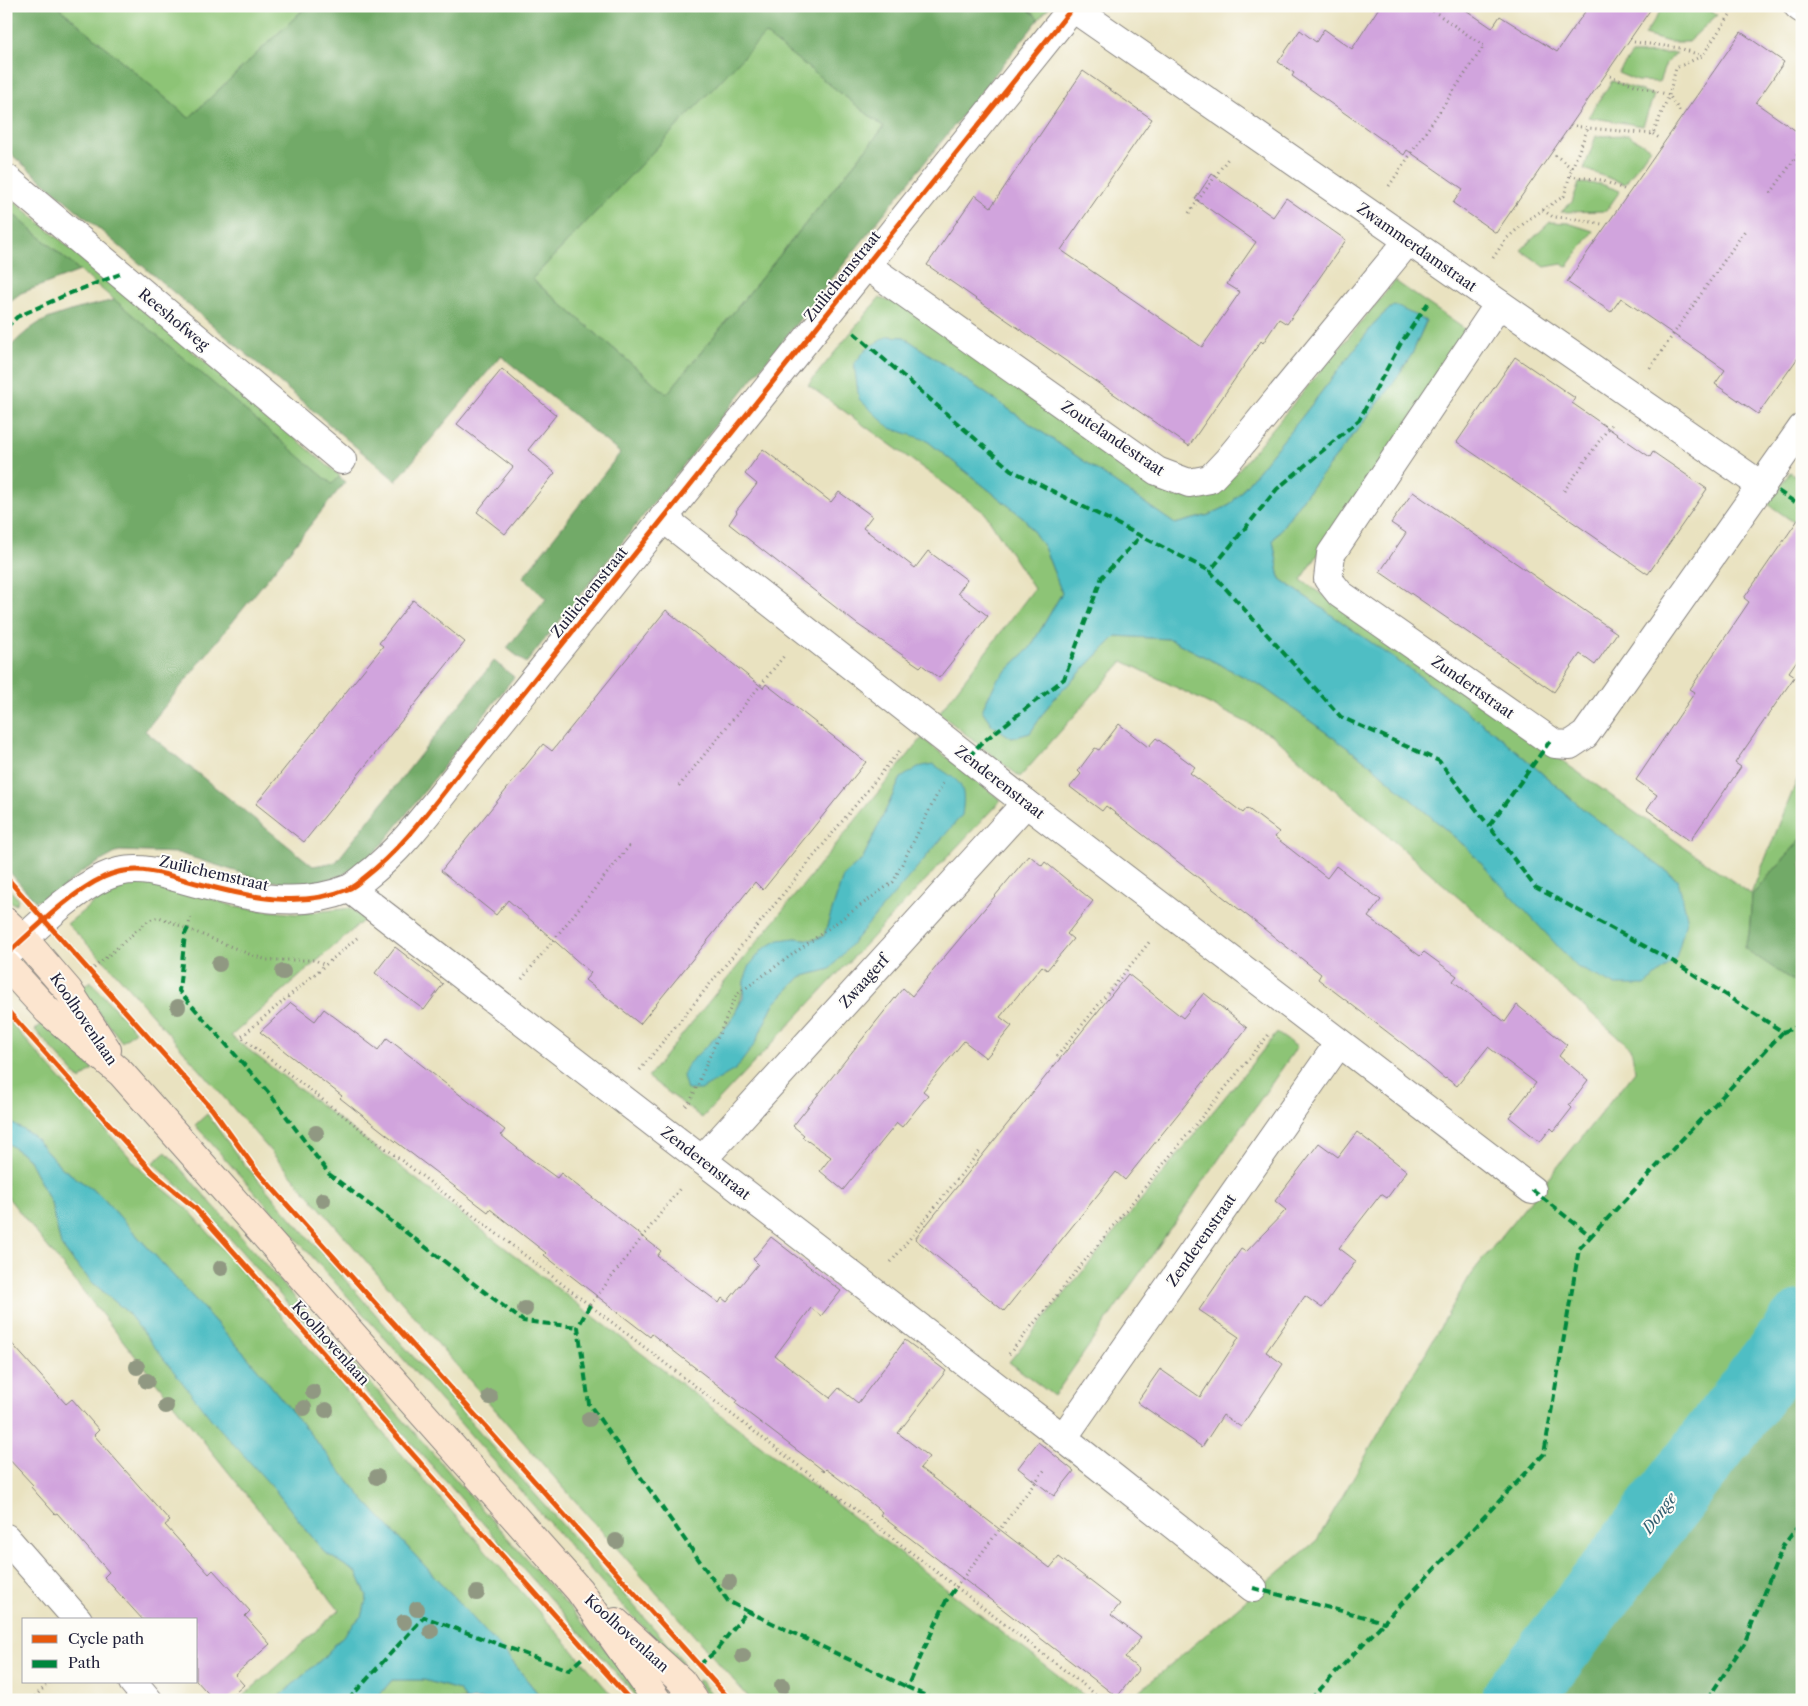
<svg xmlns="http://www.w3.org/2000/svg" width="1808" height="1706" font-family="'Libre Caslon Text',serif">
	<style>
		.green { fill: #8dc476; stroke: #587358; fill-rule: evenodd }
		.forest { fill: #72aa67; stroke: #4a6651; fill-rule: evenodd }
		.water { fill: #4fbec4; stroke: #387080 }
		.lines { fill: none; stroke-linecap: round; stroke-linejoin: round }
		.river { stroke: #4fbec4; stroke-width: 70 }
		.building { fill: #d1a4dd }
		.street-casing { stroke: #86827e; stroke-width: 30 }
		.secondary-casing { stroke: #86827e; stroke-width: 30 }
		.path { stroke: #86827e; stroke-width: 3; stroke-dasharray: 1 4; stroke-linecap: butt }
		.street { stroke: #fff; stroke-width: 28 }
		.secondary { stroke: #fce5cf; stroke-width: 28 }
		.quiet { stroke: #00873e; stroke-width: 4; stroke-dasharray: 8 4; stroke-linecap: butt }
		.cycleway-casing { stroke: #fdfcf7; stroke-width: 8 }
		.cycleway { stroke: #e8590c; stroke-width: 5 }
		.tree { fill: #909882 }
		.labels { text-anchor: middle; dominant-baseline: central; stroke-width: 4; stroke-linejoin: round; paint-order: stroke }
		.street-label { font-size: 15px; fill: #22223b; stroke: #fdfcf7 }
		.water-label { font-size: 16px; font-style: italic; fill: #346072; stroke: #fdfcf7 }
	</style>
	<rect width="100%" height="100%" fill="#fdfcf7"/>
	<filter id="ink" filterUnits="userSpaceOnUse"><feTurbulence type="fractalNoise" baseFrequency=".02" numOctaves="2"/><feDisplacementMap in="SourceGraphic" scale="10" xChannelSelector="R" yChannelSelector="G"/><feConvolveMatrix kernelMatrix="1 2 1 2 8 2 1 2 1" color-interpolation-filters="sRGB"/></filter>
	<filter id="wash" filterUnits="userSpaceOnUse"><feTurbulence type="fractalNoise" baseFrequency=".0096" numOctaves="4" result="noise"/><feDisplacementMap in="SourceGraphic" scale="20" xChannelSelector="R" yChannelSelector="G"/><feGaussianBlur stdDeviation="1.12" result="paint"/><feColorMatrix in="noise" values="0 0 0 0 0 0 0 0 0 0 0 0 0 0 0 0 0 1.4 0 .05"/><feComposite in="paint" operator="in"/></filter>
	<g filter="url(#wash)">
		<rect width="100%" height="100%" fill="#e9e2c0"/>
		<g class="green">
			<polygon points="57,6 307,6 189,118"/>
			<polygon points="1025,6 1050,6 1039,19"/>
			<polygon points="1664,6 1704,6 1717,15 1688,42 1669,42 1644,35"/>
			<polygon points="765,33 884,127 667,394 532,279"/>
			<polygon points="1677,53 1666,63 1659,82 1637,81 1618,73 1632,54"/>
			<polygon points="1612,81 1654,95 1643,126 1588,117"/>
			<polygon points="1628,135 1650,148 1625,184 1584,169 1596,136"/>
			<polygon points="1579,183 1601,184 1620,191 1606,211 1561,212 1572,202"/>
			<polygon points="6,194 340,476 332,484 324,478 6,208"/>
			<polygon points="1550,222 1568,223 1593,231 1568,266 1562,264 1545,267 1521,250"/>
			<path d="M 1395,281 L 1469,332 L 1301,580 L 1545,749 L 1751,894 L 1802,768 L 1802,838 L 1752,895 L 1749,935 L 1744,947 L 1802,987 L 1802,1312 L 1579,1599 L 1506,1700 L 1129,1700 L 1317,1540 L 1471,1274 L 1635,1071 L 1631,1048 L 1272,735 L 1123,661 L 1020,777 L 939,713 L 1034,589 L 985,513 L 808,385 L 879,298 L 901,305 L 1173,497 L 1204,495 L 1230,480 ZM 1394,305 L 1426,322 L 1412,354 L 1388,391 L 1300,502 L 1273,540 L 1280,579 L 1422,678 L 1499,736 L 1583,809 L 1466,847 L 1370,764 L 1260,685 L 1170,639 L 1116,636 L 1051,702 L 1030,733 L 1012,738 L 992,725 L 982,710 L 997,680 L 1030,648 L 1062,593 L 1044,547 L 1024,518 L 926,440 L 888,336 L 904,337 L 1175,524 L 1209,515 L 1230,505 L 1302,417 L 1378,319 Z"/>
			<polygon points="1790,472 1802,480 1802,528 1768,504"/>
			<path d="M 922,738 L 1001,800 L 702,1118 L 648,1077 ZM 901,778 L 830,969 L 800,977 L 773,1005 L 754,1045 L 697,1055 C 722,1032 741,1017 744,981 L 795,938 L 813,940 L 824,936 L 843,877 L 862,860 Z"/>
			<polygon points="140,881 178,888 236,907 297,914 351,908 364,920 231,1036 1090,1700 751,1700 524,1443 114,971 67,924 108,891"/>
			<polygon points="6,886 18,899 17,903 14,904 6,899"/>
			<polygon points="90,981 135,1031 122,1042 81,989"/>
			<polygon points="8,1020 143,1172 187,1208 616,1700 543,1700 507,1655 364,1500 249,1359 100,1195 62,1168 32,1135 6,1120 6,1021"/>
			<polygon points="44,1022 93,1069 80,1080 35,1030"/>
			<polygon points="1277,1033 1297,1047 1054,1396 1009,1362"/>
			<polygon points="207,1114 240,1159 332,1265 683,1661 681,1663 631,1615 195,1125"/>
			<polygon points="6,1142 28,1158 51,1203 61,1245 73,1261 92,1282 127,1312 275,1490 324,1552 357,1573 367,1596 363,1614 322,1659 275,1700 239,1700 339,1610 6,1195"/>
			<polygon points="166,1152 598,1640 642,1698 640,1700 201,1206 153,1163"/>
			<polygon points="699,1679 717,1700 711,1700 697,1682"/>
			<polygon points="392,1680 424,1680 459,1690 465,1700 375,1700"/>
		</g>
		<g class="forest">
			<path d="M 6,6 L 57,6 L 189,118 L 307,6 L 1025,6 L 1039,19 L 526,663 L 507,648 L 546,599 L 523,577 L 620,453 L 501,356 L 396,481 L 6,150 ZM 765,34 L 884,127 L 667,394 L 532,279 Z"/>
			<polygon points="6,208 80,271 21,293 6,304"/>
			<path d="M 115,300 L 332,484 L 339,477 L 345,482 L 145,731 L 313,866 L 336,862 L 494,661 L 514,677 L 382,845 L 363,863 L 342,875 L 324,881 L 288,884 L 257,878 L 178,853 L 119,851 L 83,871 L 49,899 L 35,901 L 6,868 L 6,351 C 16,341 27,330 39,323 C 63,311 90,306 115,300 Z"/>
			<polygon points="1802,838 1802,987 1744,948 1749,935 1752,895"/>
			<polygon points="1802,1312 1802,1700 1506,1700 1579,1599"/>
		</g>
		<g class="water">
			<polygon points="1394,305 1426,321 1412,354 1388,391 1300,502 1273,540 1280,579 1422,678 1499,736 1583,809 1678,880 1687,917 1676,959 1645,985 1615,985 1577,967 1466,847 1370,764 1260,685 1170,639 1116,636 1051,702 1030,733 1012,738 992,725 982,710 997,680 1030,648 1062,593 1044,547 1024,518 926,440 890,428 859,399 854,364 867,348 888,336 904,337 1175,524 1209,515 1230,505 1302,417 1378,319"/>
			<path d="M 933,764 C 959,782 967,781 962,815 L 830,969 L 800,977 L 773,1005 L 754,1045 L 736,1069 L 701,1090 L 687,1090 L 683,1076 L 688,1064 L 729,1024 L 743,998 L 744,981 L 750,965 L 763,949 L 779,940 L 795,938 L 813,940 L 824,936 L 843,876 L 862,860 L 901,778 L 918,767 Z"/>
			<polygon points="6,1120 32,1135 62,1168 100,1195 249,1359 364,1500 507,1655 543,1700 465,1700 459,1690 424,1680 392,1680 375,1700 275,1700 322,1659 363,1614 367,1596 357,1573 324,1552 275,1490 212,1420 127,1312 92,1282 73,1261 61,1245 51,1203 28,1158 6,1142"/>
		</g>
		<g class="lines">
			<polyline class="river" points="1516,1700 1802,1326"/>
		</g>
		<g id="blocks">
			<g class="building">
				<polygon points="1380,6 1460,6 1492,28 1500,16 1557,52 1589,6 1653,6 1496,233 1453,203 1463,189 1407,150 1404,155 1292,76 1294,73 1278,62 1300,30 1316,42 1324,29 1352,49"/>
				<polygon points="1741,32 1784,62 1756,103 1802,135 1802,352 1758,414 1715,384 1725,370 1621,298 1611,312 1567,282"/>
				<polygon points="1083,71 1152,119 1061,250 1202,347 1240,292 1227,284 1256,242 1195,199 1212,174 1273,217 1286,198 1346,240 1287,324 1279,319 1263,343 1261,341 1189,446 927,265 975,195 991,207"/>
				<polygon points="1515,357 1575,398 1572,403 1650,457 1653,452 1707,489 1648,574 1457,442"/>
				<polygon points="502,369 556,415 528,450 555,473 505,534 477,512 513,467 457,424"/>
				<polygon points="763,449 831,502 839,492 872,516 863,528 915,568 928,551 967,580 958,593 988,616 939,678 922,665 920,667 857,624 729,524 737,512 736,511 757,484 745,474"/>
				<polygon points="1413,492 1617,633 1595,665 1580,654 1554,692 1380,572 1406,533 1391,523"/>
				<polygon points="1802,514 1802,653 1789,672 1795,676 1735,763 1741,767 1690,841 1647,810 1657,795 1636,780 1695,692 1690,689 1749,602 1744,598"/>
				<polygon points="413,600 465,642 304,842 256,804 383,646 379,643"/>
				<polygon points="666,610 763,688 766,684 866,762 763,890 755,882 640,1024 585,980 591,973 508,900 496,915 441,871 543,744 552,751"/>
				<polygon points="1119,724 1148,747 1156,738 1195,767 1190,773 1243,813 1247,808 1279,832 1275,837 1327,878 1336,866 1381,900 1368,917 1420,956 1424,952 1457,976 1453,981 1505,1022 1517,1005 1567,1045 1559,1056 1588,1080 1569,1105 1572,1108 1554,1131 1551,1128 1540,1142 1509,1117 1536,1083 1488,1047 1457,1086 1446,1078 1445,1079 1407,1047 1318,979 1321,974 1249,917 1106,806 1102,811 1070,787 1081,774 1078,771 1095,748 1099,750"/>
				<polygon points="1029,855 1042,866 1045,862 1093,901 1067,934 1073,939 1047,970 1042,966 1000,1017 1012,1026 986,1058 964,1041 923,1091 928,1095 902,1127 897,1123 843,1190 820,1171 831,1157 802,1137 804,1135 793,1126 903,988 912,996"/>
				<polygon points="395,947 443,984 424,1010 375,973"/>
				<polygon points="1128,974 1183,1018 1204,993 1247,1028 1125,1180 1116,1172 1004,1311 915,1239"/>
				<polygon points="291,1003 315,1021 324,1009 378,1050 387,1038 505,1130 501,1135 528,1157 557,1178 561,1173 661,1251 657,1256 719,1303 722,1298 727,1302 758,1264 753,1259 771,1237 841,1291 821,1316 811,1308 775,1356 830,1398 839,1388 858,1403 905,1340 946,1371 898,1433 929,1457 920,1468 977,1512 1050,1568 1059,1557 1120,1604 1111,1615 1141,1638 1125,1658 1139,1669 1117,1697 880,1515 882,1512 854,1490 826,1469 824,1471 735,1403 737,1400 680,1356 652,1334 650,1337 544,1255 546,1253 490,1209 488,1212 391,1138 340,1098 342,1096 260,1032"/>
				<polygon points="1357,1132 1407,1171 1387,1198 1381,1194 1339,1248 1356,1261 1322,1308 1305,1296 1266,1352 1283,1364 1241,1427 1223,1415 1202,1447 1137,1402 1160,1369 1200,1397 1239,1337 1199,1310 1241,1249 1246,1252 1286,1210 1275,1201 1319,1143 1338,1157"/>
				<polygon points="6,1337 66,1404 72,1399 99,1430 94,1435 170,1521 165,1525 209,1574 213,1570 250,1611 245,1616 270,1644 235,1675 244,1685 227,1700 214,1700 196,1680 196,1620 143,1620 104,1577 109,1572 57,1513 55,1514 31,1487 33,1485 6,1456"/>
				<polygon points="1038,1442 1074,1471 1054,1496 1018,1468"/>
			</g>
		</g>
	</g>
	<g filter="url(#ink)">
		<use href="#blocks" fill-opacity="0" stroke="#86827e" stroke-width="1"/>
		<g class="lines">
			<defs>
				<g id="street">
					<polyline points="1798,6 1802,9"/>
					<polyline points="1073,8 1762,486"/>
					<polyline points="6,178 342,460"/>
					<polyline points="867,266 1157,471 1189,483 1210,479 1228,460 1408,241"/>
					<polyline points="1499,304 1331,554 1328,579 1340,594 1555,744 1570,745 1585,735 1802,428"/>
					<polyline points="663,518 1026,803 1532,1190"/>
					<polyline points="350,889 1067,1441 1253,1588"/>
					<path d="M 6,955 C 34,930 71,892 104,877 C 138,861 167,876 200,884 C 249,897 299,909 348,889 C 354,887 359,882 364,878 C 406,846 438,798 472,757 L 1074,6"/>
					<polyline points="702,1160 1026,803"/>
					<polyline points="1063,1438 1339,1043"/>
					<polyline points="6,1538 78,1620"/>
					<polyline points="133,1682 148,1700"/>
				</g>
				<g id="secondary">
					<polyline points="6,922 24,939 68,990 107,1050"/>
					<polyline points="6,965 47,1010 121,1073 579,1590 657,1700"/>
					<polyline points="616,1622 681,1681 694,1700"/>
				</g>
			</defs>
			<use href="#street" class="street-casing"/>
			<use href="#secondary" class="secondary-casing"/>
			<g class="path">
				<polyline points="1634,42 1680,48 1702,56"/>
				<polyline points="1610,76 1635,85 1669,95 1680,112"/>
				<polyline points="1575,126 1588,128"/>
				<polyline points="1653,134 1661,139"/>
				<polyline points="1555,155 1572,168"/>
				<polyline points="1570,176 1601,180 1626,190"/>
				<polyline points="1389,186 1484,46 1426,6"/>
				<polyline points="1771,193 1802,148"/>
				<polyline points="1543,210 1553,217 1570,218 1602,224"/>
				<polyline points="1189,213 1229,157"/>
				<polyline points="1493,258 1506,239 1529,219 1564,196 1572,168 1588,128 1653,134 1669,95 1676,68 1702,56 1736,6"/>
				<polyline points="1650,368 1746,229"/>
				<polyline points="1564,491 1612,423"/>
				<polyline points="679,786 784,656"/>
				<polyline points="188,928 191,916"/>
				<polyline points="357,938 241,1037 1103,1700"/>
				<polyline points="94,968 149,920 159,917 249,954 267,960 315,960 325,965"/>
				<polyline points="522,979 630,845"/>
				<polyline points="1057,1056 1151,940"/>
				<polyline points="640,1070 901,749"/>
				<polyline points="686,1106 691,1100 736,995 893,882 944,781"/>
				<polyline points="891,1262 980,1151"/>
				<polyline points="590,1305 681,1187"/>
				<polyline points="1009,1354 1270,1033"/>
				<polyline points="956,1587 1046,1468"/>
				<polyline points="31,1700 50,1682"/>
			</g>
			<use href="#street" class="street"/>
			<use href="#secondary" class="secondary"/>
			<g class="quiet">
				<polyline points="1428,303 1401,343 1359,420 1277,489 1210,571 1341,717 1439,761 1489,826"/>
				<polyline points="6,328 17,317 68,294 120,274"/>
				<polyline points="854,333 1011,470 1210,571"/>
				<polyline points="1778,491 1802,507"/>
				<polyline points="1550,741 1489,826 1535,887 1676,963 1783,1032 1802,1025"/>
				<polyline points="969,757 980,744 1064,679 1102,577 1141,536"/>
				<polyline points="188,928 185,934 179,991 269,1093 329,1174 523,1321 578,1327"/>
				<polyline points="1532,1190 1591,1236 1783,1032"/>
				<polyline points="590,1305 578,1327 589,1404 728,1601 747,1611"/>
				<polyline points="1253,1588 1384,1622 1544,1454 1579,1249 1591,1236"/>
				<polyline points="699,1665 715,1652 747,1611 907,1687"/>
				<polyline points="348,1700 424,1617 569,1670 582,1658"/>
				<polyline points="935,1700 907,1687 946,1601 956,1587"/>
				<polyline points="1310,1700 1384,1622"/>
				<polyline points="1707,1700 1744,1644 1783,1546 1802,1521"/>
			</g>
			<defs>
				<g id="cycleway">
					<polyline points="6,877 212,1109 256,1170 730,1700"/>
					<path d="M 6,955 C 34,930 71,892 104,877 C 138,861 167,876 200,884 C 249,897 299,909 348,889 C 354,887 359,882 364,878 C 406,846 438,798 472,757 L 1074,6"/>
					<polyline points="6,1009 152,1172 195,1208 630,1700"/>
				</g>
			</defs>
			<use href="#cycleway" class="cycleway-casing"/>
			<use href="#cycleway" class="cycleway"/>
		</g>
		<g class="tree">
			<circle cx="219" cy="964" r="8"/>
			<circle cx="283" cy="972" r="8"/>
			<circle cx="178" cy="1007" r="8"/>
			<circle cx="316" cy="1133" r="8"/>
			<circle cx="323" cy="1200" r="8"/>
			<circle cx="221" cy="1268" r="8"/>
			<circle cx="525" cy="1309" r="8"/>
			<circle cx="137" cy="1367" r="8"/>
			<circle cx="147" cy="1381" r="8"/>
			<circle cx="313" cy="1392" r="8"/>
			<circle cx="490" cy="1397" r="8"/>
			<circle cx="166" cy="1406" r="8"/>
			<circle cx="304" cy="1408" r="8"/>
			<circle cx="326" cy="1410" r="8"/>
			<circle cx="589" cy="1419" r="8"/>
			<circle cx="377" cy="1477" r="8"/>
			<circle cx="616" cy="1541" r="8"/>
			<circle cx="729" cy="1582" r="8"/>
			<circle cx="477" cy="1593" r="8"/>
			<circle cx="417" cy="1609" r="8"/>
			<circle cx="404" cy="1622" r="8"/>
			<circle cx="431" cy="1631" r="8"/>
			<circle cx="743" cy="1656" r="8"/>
			<circle cx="782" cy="1686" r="8"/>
		</g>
	</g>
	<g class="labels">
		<g class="street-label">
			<text transform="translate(1417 247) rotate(35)">Zwammerdamstraat</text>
			<text transform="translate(842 276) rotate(-51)">Zuilichemstraat</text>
			<text transform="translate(174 319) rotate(40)">Reeshofweg</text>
			<text transform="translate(1113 438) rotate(34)">Zoutelandestraat</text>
			<text transform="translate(589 592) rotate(-51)">Zuilichemstraat</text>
			<text transform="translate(1473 687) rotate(35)">Zundertstraat</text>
			<text transform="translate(1000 782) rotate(38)">Zenderenstraat</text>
			<text transform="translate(214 873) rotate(13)">Zuilichemstraat</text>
			<text transform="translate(864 981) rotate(-48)">Zwaagerf</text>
			<text transform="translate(84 1019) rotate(56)">Koolhovenlaan</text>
			<text transform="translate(706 1163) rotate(38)">Zenderenstraat</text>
			<text transform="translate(1201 1240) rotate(-55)">Zenderenstraat</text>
			<text transform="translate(331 1343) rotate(48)">Koolhovenlaan</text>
			<text transform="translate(627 1633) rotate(42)">Koolhovenlaan</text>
		</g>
		<g class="water-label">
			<text transform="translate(1659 1513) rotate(-53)">Donge</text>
		</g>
	</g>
	<rect width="1808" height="1706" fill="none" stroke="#fdfcf7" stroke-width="25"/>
	<rect x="22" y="1618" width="175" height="65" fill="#fdfcf7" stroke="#a5a5ac"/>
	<rect x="32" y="1635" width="25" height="8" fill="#e8590c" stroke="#a5a5ac"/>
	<text x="68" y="1644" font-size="15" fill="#22223b">Cycle path</text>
	<rect x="32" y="1660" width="25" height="8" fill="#00873e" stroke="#a5a5ac"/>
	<text x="68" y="1668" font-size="15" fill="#22223b">Path</text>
</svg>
